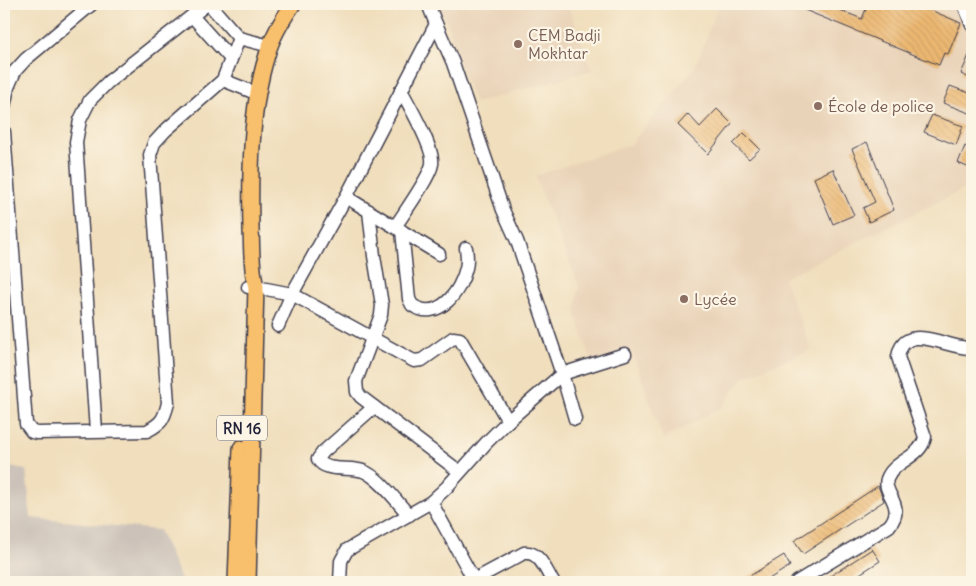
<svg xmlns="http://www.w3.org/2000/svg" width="976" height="586" font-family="Delius,sans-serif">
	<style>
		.built { fill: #e9d3b8 }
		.industrial { fill: #ccc2b9 }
		.building { fill: url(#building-back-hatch) }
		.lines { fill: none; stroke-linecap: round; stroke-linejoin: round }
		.minor-casing { stroke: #413e4e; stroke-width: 15 }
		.major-casing { stroke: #413e4e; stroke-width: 18 }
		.minor { stroke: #fff; stroke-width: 12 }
		.major { stroke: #f8bf6c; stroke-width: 15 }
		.education-dot { fill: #8d6e63; stroke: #fcf5e5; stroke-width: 2 }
		.labels { text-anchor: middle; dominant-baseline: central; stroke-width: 4.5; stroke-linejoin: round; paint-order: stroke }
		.shield { fill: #fcf5e5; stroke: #63616e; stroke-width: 1 }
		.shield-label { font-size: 15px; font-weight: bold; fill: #22223b }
		.education-label { font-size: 16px; fill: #785e54; stroke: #fcf5e5; text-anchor: start }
	</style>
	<defs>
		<pattern id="building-back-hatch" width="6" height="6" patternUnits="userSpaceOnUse" patternTransform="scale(1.25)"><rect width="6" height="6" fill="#edb871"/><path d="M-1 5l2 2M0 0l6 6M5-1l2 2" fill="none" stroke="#cb9e63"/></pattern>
	</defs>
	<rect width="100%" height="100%" fill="#fcf5e5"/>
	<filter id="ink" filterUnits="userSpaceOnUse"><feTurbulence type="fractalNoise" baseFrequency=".02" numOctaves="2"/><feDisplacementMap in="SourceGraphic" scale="10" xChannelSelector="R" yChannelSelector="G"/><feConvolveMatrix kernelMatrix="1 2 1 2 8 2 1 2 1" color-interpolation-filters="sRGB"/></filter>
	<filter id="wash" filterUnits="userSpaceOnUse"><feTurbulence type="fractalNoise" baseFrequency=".0096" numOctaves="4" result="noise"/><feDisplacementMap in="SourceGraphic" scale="20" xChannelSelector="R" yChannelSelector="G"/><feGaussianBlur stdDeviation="1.12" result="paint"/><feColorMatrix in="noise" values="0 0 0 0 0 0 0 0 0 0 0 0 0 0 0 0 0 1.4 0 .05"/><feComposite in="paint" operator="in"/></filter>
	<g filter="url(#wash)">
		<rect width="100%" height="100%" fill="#f0debc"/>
		<g class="built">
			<polygon points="436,4 575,4 569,8 592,70 475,103 459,64 448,24"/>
			<polygon points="719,4 972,4 972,185 784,278 811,350 744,377 721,408 663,439 631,349 592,363 575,312 579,286 535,176 631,144 695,67"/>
		</g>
		<polygon class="industrial" points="4,466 26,470 31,518 159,530 182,582 4,582"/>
		<g id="blocks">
			<g class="building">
				<polygon points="790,4 825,4 862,19 868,4 931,4 928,9 961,23 948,54 944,53 939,65"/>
				<polygon points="972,48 972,79 961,74"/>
				<polygon points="950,86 972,94 972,114 943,103"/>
				<polygon points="717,109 732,124 708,154 678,125 688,114 700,127"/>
				<polygon points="932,115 963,126 956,145 924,132"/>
				<polygon points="744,133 760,149 749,159 733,144"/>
				<polygon points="867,142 894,210 869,222 863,208 875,202 852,149"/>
				<polygon points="965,146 972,149 972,169 958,163"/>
				<polygon points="833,169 854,215 833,224 814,178"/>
				<polygon points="878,486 884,501 803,554 794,541"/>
				<polygon points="872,549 880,561 847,582 821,582"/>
				<polygon points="784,555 790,566 764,582 740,582"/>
			</g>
		</g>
	</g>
	<g filter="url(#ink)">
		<use href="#blocks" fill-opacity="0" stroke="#413e4e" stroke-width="1"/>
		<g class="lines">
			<defs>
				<g id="minor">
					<polyline points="209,4 239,38 270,46"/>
					<polyline points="964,4 972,25"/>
					<polyline points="192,16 231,59"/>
					<polyline points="436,24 453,63 503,210 517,241 562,374 575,419"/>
					<polyline points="223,80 258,94"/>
					<polyline points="4,107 8,87 15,71 26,59 92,4"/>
					<path d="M 4,132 L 26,424 L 32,432 L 37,433 L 147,431 C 162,423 164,419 168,403 L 150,155 L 154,143 L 166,130 L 223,80 L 239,38"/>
					<polyline points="346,197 439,254"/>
					<polyline points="369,211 374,256 382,305 381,315 356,381 357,392 361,397 460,472"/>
					<path d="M 395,227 C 404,213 430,177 432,164 C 435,150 409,105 401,90"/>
					<path d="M 402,231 L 409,299 L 412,305 C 438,323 461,291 466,268 C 468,261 467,255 466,248"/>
					<polyline points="248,287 256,287 292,294 414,361 422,360 453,338 460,339 508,421"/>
					<polyline points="278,326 292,294 346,197 436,24 428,4"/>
					<path d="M 374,407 L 323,452 L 318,459 C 325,473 350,466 363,471 C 378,476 398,503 409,515"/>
					<polyline points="96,431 76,142 80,120 90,100 108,82 207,4"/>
					<polyline points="431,502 474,580"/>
					<polyline points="340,582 341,561 347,550 431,502 446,488 487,442 508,421 562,374 625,354"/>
					<path d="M 470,582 L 524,553 C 540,551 546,571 553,582"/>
					<path d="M 797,582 L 889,526 C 907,505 882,494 887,479 C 894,460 921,458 925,437 L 898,357 C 904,319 949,350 972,348"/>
				</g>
				<g id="major">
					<polyline points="236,582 241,448"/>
					<path d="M 248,582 L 256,287 C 251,269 252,249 251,230 C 250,174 250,109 267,55 C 272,36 282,20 293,4"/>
				</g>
			</defs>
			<use href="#minor" class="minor-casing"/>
			<use href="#major" class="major-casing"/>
			<use href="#minor" class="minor"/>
			<use href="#major" class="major"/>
		</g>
	</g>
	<g class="education-dot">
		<circle cx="518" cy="44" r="5"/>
		<circle cx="818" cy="106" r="5"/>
		<circle cx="684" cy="299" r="5"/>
	</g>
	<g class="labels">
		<rect class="shield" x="217" y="415.5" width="50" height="25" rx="4"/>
		<g class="shield-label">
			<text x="242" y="428">RN 16</text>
		</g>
		<g class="education-label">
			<text x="528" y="35">CEM Badji<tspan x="528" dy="18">Mokhtar</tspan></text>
			<text x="828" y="106">École de police</text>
			<text x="694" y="299">Lycée</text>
		</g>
	</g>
	<rect width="976" height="586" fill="none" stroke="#fcf5e5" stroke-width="20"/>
</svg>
